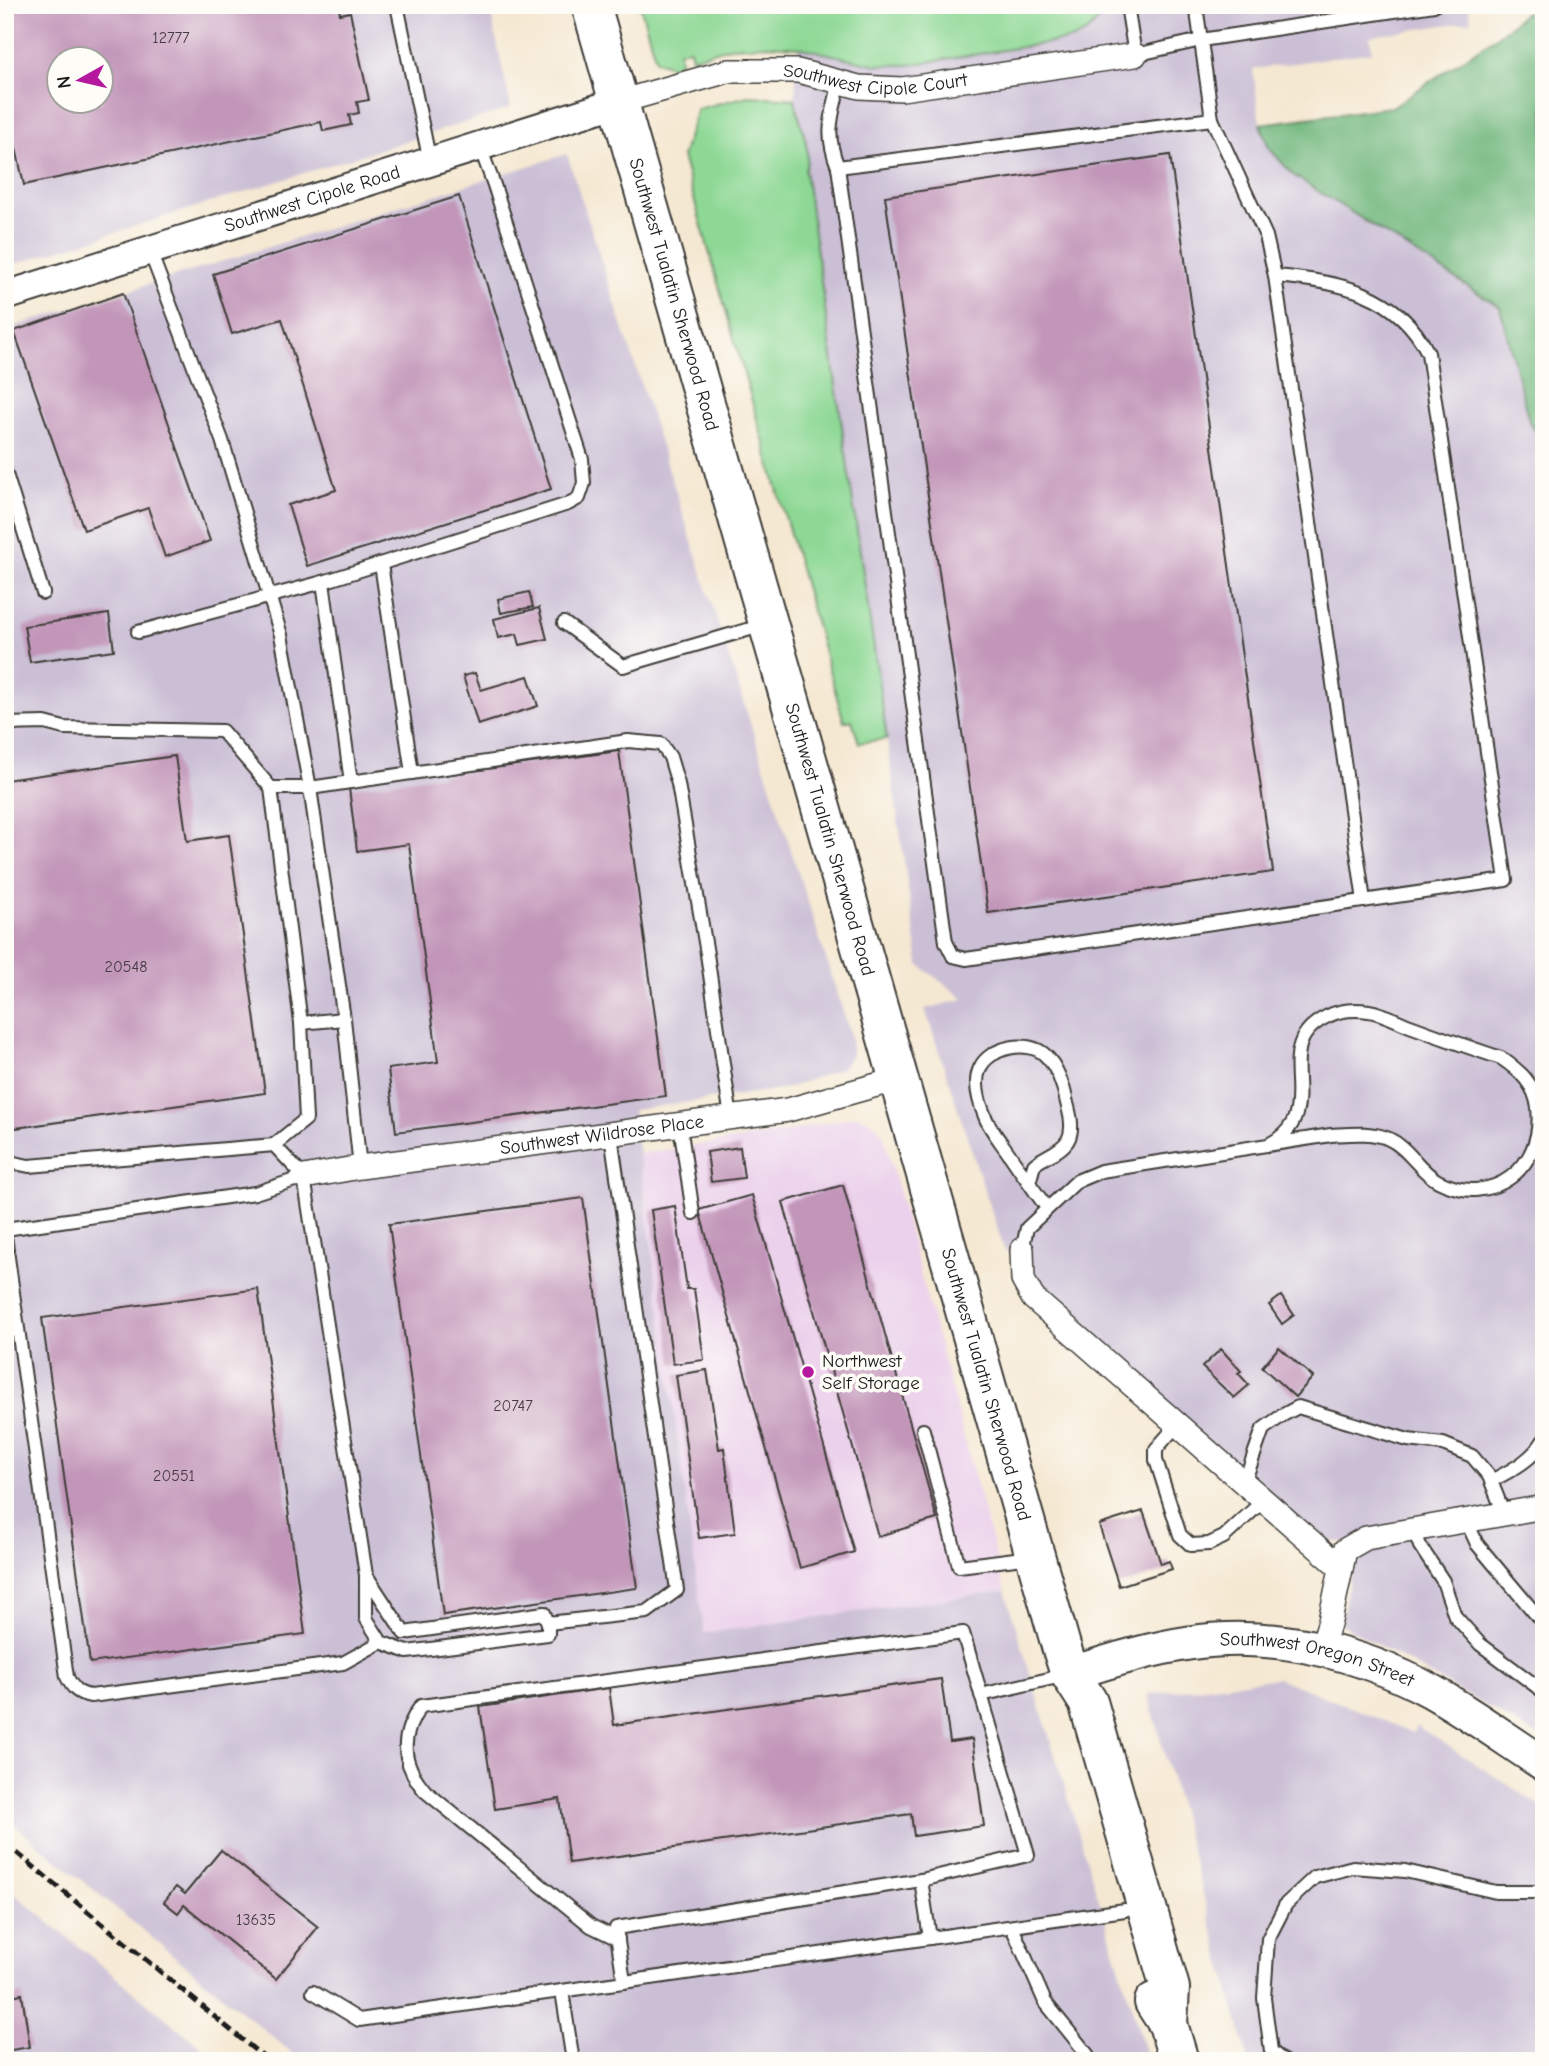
<svg xmlns="http://www.w3.org/2000/svg" width="1549" height="2066" font-family="'Comic Neue',sans-serif">
	<style>
		.built { fill: #ebd1eb }
		.industrial { fill: #cbbfd5; fill-rule: evenodd }
		.green { fill: #8dd894; stroke: #547a58; stroke-width: 2 }
		.forest { fill: #72b87e; stroke: #476a4d; stroke-width: 2 }
		.building { fill: #c296b9; fill-rule: evenodd }
		.lines { fill: none; stroke-linecap: round; stroke-linejoin: round }
		.service-casing { stroke: #3d3b37; stroke-width: 16 }
		.minor-casing { stroke: #3d3b37; stroke-width: 26 }
		.tertiary-casing { stroke: #3d3b37; stroke-width: 32 }
		.secondary-casing { stroke: #3d3b37; stroke-width: 37 }
		.trunk-casing { stroke: #3d3b37; stroke-width: 42 }
		.service { stroke: #fff; stroke-width: 12 }
		.minor { stroke: #fff; stroke-width: 23 }
		.tertiary { stroke: #fff; stroke-width: 28 }
		.secondary { stroke: #fff; stroke-width: 33 }
		.trunk { stroke: #fff; stroke-width: 38 }
		.rail { stroke: #1c1c1c; stroke-width: 5; stroke-dasharray: 10 5; stroke-linecap: butt }
		.poi-dot { fill: #b5179e; stroke: #fdfcf7; stroke-width: 2.5 }
		.labels { text-anchor: middle; dominant-baseline: central; stroke-width: 7; stroke-linejoin: round; paint-order: stroke }
		.number-label { font-size: 16px; fill: #463a43 }
		.street-label { font-size: 19px; fill: #1c1c1c; stroke: #fdfcf7 }
		.poi-label { font-size: 19px; fill: #1c1c1c; stroke: #fdfcf7; text-anchor: start }
	</style>
	<rect width="100%" height="100%" fill="#fdfcf7"/>
	<filter id="ink" filterUnits="userSpaceOnUse"><feTurbulence type="fractalNoise" baseFrequency=".0143" numOctaves="2"/><feDisplacementMap in="SourceGraphic" scale="14" xChannelSelector="R" yChannelSelector="G"/><feConvolveMatrix kernelMatrix="1 2 1 2 8 2 1 2 1" color-interpolation-filters="sRGB"/></filter>
	<filter id="wash" filterUnits="userSpaceOnUse"><feTurbulence type="fractalNoise" baseFrequency=".00686" numOctaves="4" result="noise"/><feDisplacementMap in="SourceGraphic" scale="28" xChannelSelector="R" yChannelSelector="G"/><feGaussianBlur stdDeviation="1.57" result="paint"/><feColorMatrix in="noise" values="0 0 0 0 0 0 0 0 0 0 0 0 0 0 0 0 0 1.4 0 .05"/><feComposite in="paint" operator="in"/></filter>
	<g filter="url(#wash)">
		<rect width="100%" height="100%" fill="#f5e8d2"/>
		<polygon class="built" points="857,1116 871,1121 883,1133 1005,1591 704,1633 639,1154 780,1133"/>
		<g class="industrial">
			<path d="M 5,5 L 489,5 L 511,108 L 5,267 ZM 60,60 L 102,60 L 102,102 L 60,102 Z"/>
			<polygon points="1109,5 1469,5 1471,21 1370,36 1372,52 1253,69 1260,124 1293,175 1500,307 1529,421 1544,445 1544,1739 1341,1624 1356,1542 1309,1541 1004,1249 925,1009 964,999 919,965 805,170 808,160 806,146 795,99 798,47 863,62 908,65 1074,39 1087,32 1109,8"/>
			<polygon points="567,154 851,1036 852,1056 842,1068 788,1088 633,1110 704,1633 1005,1591 1148,2061 302,2061 5,1817 5,329"/>
			<polygon points="1278,1678 1414,1733 1417,1726 1544,1808 1544,2061 1249,2061 1148,1694"/>
			<polygon points="5,1886 218,2061 5,2061"/>
		</g>
		<g class="green">
			<polygon points="640,5 1109,5 1109,8 1087,32 1074,39 908,65 877,65 798,47 768,45 730,47 692,58 690,49 679,51 680,63 671,66 656,61"/>
			<path d="M 748,96 L 795,99 C 798,122 813,147 805,170 L 887,739 L 859,743 L 852,720 L 844,722 L 682,157 L 697,109 Z"/>
		</g>
		<polygon class="forest" points="1535,5 1544,5 1544,445 1529,421 1500,307 1293,175 1269,148 1260,124 1392,107 1496,37"/>
		<g id="blocks">
			<g class="building">
				<path d="M 5,5 L 338,5 L 340,14 L 350,12 L 369,100 L 357,102 L 359,113 L 349,115 L 351,125 L 323,131 L 321,122 L 24,185 L 5,97 ZM 60,60 L 102,60 L 102,102 L 60,102 Z"/>
				<polygon points="1170,155 1273,872 988,913 885,196"/>
				<polygon points="459,196 551,489 307,566 288,505 336,490 282,319 232,334 213,274"/>
				<polygon points="123,293 210,541 165,557 148,508 84,530 14,331"/>
				<polygon points="529,592 533,607 501,613 498,599"/>
				<polygon points="539,608 547,639 520,645 517,634 498,638 494,619"/>
				<polygon points="109,614 114,650 30,662 24,626"/>
				<polygon points="475,673 481,690 528,676 538,706 478,725 463,676"/>
				<polygon points="619,751 666,1096 396,1132 388,1069 438,1062 409,844 357,851 349,788"/>
				<polygon points="175,756 187,841 229,835 265,1093 8,1129 5,1111 5,780"/>
				<polygon points="740,1147 744,1178 711,1182 707,1152"/>
				<polygon points="843,1185 937,1519 878,1536 783,1202"/>
				<polygon points="752,1195 854,1552 800,1568 699,1210"/>
				<polygon points="583,1198 637,1588 443,1615 389,1224"/>
				<polygon points="675,1206 687,1289 694,1289 704,1360 673,1364 651,1210"/>
				<polygon points="258,1289 305,1634 90,1663 42,1318"/>
				<polygon points="1281,1296 1294,1315 1282,1324 1269,1305"/>
				<polygon points="1279,1347 1313,1377 1295,1397 1262,1367"/>
				<polygon points="1221,1349 1241,1371 1238,1373 1249,1385 1234,1398 1202,1367"/>
				<polygon points="707,1370 719,1449 724,1448 735,1533 699,1538 676,1375"/>
				<polygon points="1143,1511 1161,1564 1169,1561 1172,1569 1119,1586 1099,1525"/>
				<polygon points="941,1679 950,1742 972,1739 984,1826 914,1836 911,1814 569,1863 560,1799 495,1809 480,1707 609,1688 614,1725"/>
				<polygon points="221,1850 318,1927 276,1979 184,1905 178,1913 164,1902 176,1887 185,1894"/>
				<polygon points="22,1994 30,2047 5,2051 5,1997"/>
			</g>
		</g>
	</g>
	<g filter="url(#ink)">
		<use href="#blocks" fill-opacity="0" stroke="#3d3b37" stroke-width="2"/>
		<g class="lines">
			<defs>
				<g id="service">
					<polyline points="397,5 430,162"/>
					<polyline points="1127,5 1135,55 1201,40 1434,5"/>
					<polyline points="1196,5 1212,119 1266,236 1275,276 1364,901"/>
					<path d="M 840,81 C 832,116 824,133 838,167 L 946,942 L 953,956 L 966,959 L 1506,880 L 1428,353 C 1398,292 1337,281 1275,276"/>
					<polyline points="838,167 1212,119"/>
					<polyline points="149,249 222,440 281,635 310,788 344,1019 360,1167"/>
					<polyline points="5,471 43,593"/>
					<polyline points="381,564 412,773"/>
					<polyline points="323,582 351,782"/>
					<polyline points="564,623 623,666 764,625"/>
					<polyline points="138,632 323,582 568,504 579,498 584,483 582,459 494,185 480,147"/>
					<polyline points="5,724 45,723 64,728 222,731 271,788 310,788 628,741 661,744 670,757 678,784 707,954 731,1118"/>
					<polyline points="271,788 301,1023 306,1119 274,1145"/>
					<polyline points="301,1023 344,1019"/>
					<polyline points="680,1125 693,1213"/>
					<polyline points="5,1161 29,1166 274,1145 304,1177 366,1575 366,1618 381,1642 407,1652 548,1634 548,1623 647,1612 677,1590 611,1135"/>
					<path d="M 1029,1183 L 1034,1165 C 1044,1156 1061,1152 1068,1140 C 1074,1129 1070,1114 1067,1103 C 1064,1087 1057,1066 1045,1055 C 1029,1039 989,1047 980,1068 C 973,1083 980,1105 986,1119 C 991,1130 1000,1141 1007,1151 C 1020,1170 1033,1189 1047,1208"/>
					<polyline points="5,1229 255,1193 304,1177"/>
					<path d="M 5,1236 L 67,1677 C 73,1689 78,1694 91,1696 L 343,1663 L 381,1642"/>
					<path d="M 1022,1250 L 1027,1228 L 1077,1181 L 1101,1171 L 1331,1135 C 1349,1134 1372,1131 1389,1139 C 1409,1148 1419,1171 1438,1181 C 1492,1209 1545,1167 1538,1108 C 1535,1084 1520,1071 1501,1058 C 1470,1048 1440,1037 1410,1026 C 1397,1021 1383,1013 1369,1011 C 1356,1009 1340,1010 1328,1016 C 1263,1046 1333,1112 1268,1145"/>
					<polyline points="1177,1425 1156,1449 1156,1460 1180,1535 1191,1545 1209,1544 1224,1537 1264,1500"/>
					<polyline points="923,1430 959,1566 1031,1557"/>
					<path d="M 1491,1481 C 1512,1470 1531,1461 1544,1440"/>
					<polyline points="1244,1483 1263,1429 1283,1415 1298,1407 1408,1440 1443,1444 1472,1456 1489,1476 1504,1514"/>
					<polyline points="1466,1520 1477,1544 1544,1624"/>
					<polyline points="1414,1529 1420,1546 1443,1581 1455,1616 1480,1644 1544,1692"/>
					<polyline points="366,1575 404,1633 544,1613 548,1623"/>
					<polyline points="981,1695 1066,1675"/>
					<polyline points="1012,1927 1045,2002 1087,2054 1089,2061"/>
					<path d="M 618,1939 L 591,1926 L 425,1791 C 401,1763 399,1736 421,1706 L 963,1633 L 1028,1855 L 921,1880"/>
					<polyline points="624,1982 616,1928 921,1880 930,1938"/>
					<polyline points="562,1991 573,2061"/>
					<polyline points="313,1992 359,2020 1125,1910"/>
					<polyline points="1283,2061 1271,2051 1264,1998 1268,1939 1286,1904 1315,1877 1353,1867 1405,1871 1496,1892 1544,1892"/>
				</g>
				<g id="minor">
					<path id="s1" d="M 619,102 L 728,71 L 798,71 L 859,87 L 902,89 L 1135,55"/>
					<path id="s2" d="M 304,1177 L 360,1167 L 788,1110 L 898,1079"/>
					<polyline points="1022,1250 1023,1280 1033,1298 1341,1568"/>
					<polyline points="1321,1649 1330,1621 1345,1550 1366,1538 1544,1507"/>
				</g>
				<g id="tertiary">
					<path id="s3" d="M 5,296 L 619,102"/>
				</g>
				<g id="secondary">
					<path id="s4" d="M 1070,1674 C 1109,1661 1148,1649 1189,1643 C 1271,1630 1359,1652 1431,1691 C 1470,1713 1507,1740 1544,1764"/>
				</g>
				<g id="trunk">
					<path id="s5" d="M 591,5 L 1061,1646 L 1070,1674 L 1088,1702 L 1170,1988 L 1168,2024"/>
					<polyline points="1154,2002 1168,2024 1179,2061"/>
				</g>
			</defs>
			<use href="#service" class="service-casing"/>
			<use href="#minor" class="minor-casing"/>
			<use href="#tertiary" class="tertiary-casing"/>
			<use href="#secondary" class="secondary-casing"/>
			<use href="#trunk" class="trunk-casing"/>
			<use href="#service" class="service"/>
			<use href="#minor" class="minor"/>
			<use href="#tertiary" class="tertiary"/>
			<use href="#secondary" class="secondary"/>
			<use href="#trunk" class="trunk"/>
			<polyline class="rail" points="5,1843 268,2061"/>
		</g>
	</g>
	<circle class="poi-dot" cx="808" cy="1372" r="7"/>
	<g class="labels">
		<g class="number-label">
			<text x="171" y="38">12777</text>
			<text x="126" y="967">20548</text>
			<text x="513" y="1406">20747</text>
			<text x="174" y="1476">20551</text>
			<text x="256" y="1920">13635</text>
		</g>
		<g class="street-label">
			<text stroke="none"><textPath href="#s1" startOffset="262">Southwest Cipole Court</textPath></text>
			<text stroke="none"><textPath href="#s3" startOffset="322">Southwest Cipole Road</textPath></text>
			<text stroke="none"><textPath href="#s5" startOffset="301">Southwest Tualatin Sherwood Road</textPath></text>
			<text stroke="none"><textPath href="#s5" startOffset="868">Southwest Tualatin Sherwood Road</textPath></text>
			<text stroke="none"><textPath href="#s2" startOffset="301">Southwest Wildrose Place</textPath></text>
			<text stroke="none"><textPath href="#s5" startOffset="1435">Southwest Tualatin Sherwood Road</textPath></text>
			<text stroke="none"><textPath href="#s4" startOffset="254">Southwest Oregon Street</textPath></text>
		</g>
		<g class="poi-label">
			<text x="822" y="1361">Northwest<tspan x="822" dy="22">Self Storage</tspan></text>
		</g>
	</g>
	<rect width="1549" height="2066" fill="none" stroke="#fdfcf7" stroke-width="28"/>
	<g transform="translate(80 80) rotate(262)"><circle r="33" fill="#fdfcf7" stroke="#a3a29f" stroke-width="2"/>
	<path d="M0-5L12 26L0 18L-12 26Z" fill="#b5179e"/>
	<text y="-10" font-size="19" font-weight="bold" text-anchor="middle" fill="#1c1c1c">N</text>
	</g>
</svg>
